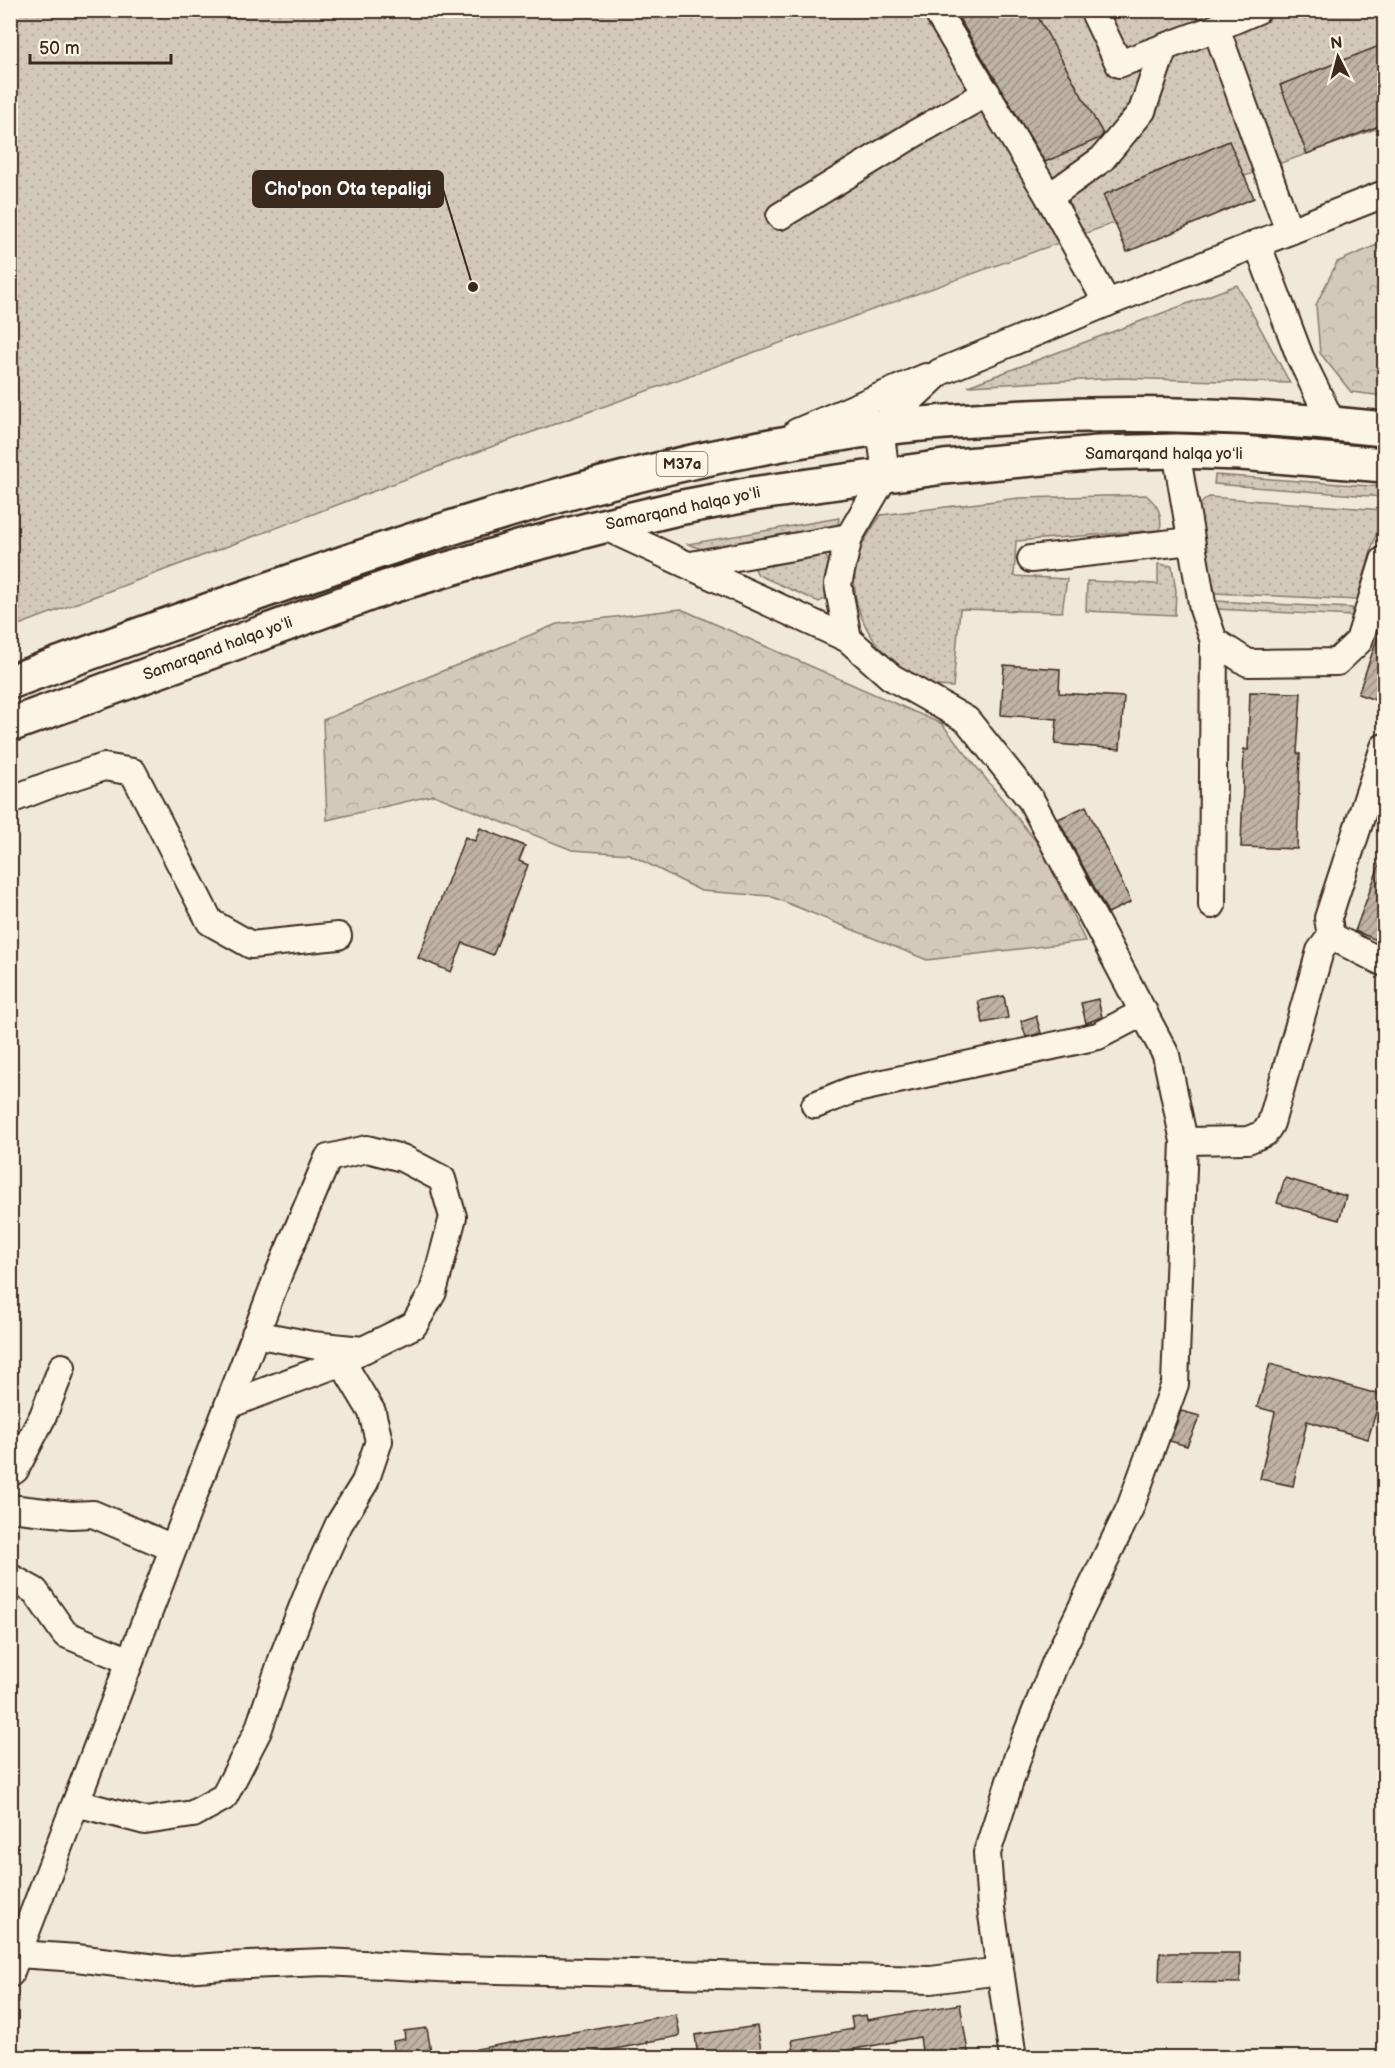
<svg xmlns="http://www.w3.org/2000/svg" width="1395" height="2068" font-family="'Balsamiq Sans',sans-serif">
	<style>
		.grass { fill: url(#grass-dots); stroke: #867a6c; stroke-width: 1.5 }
		.forest { fill: url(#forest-crowns); stroke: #867a6c; stroke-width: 1.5 }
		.building { fill: url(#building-hatch); stroke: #3b2a1e; stroke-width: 1.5 }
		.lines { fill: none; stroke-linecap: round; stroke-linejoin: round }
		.minor-casing { stroke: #3b2a1e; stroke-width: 30 }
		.highway-casing { stroke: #3b2a1e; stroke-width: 38 }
		.minor { stroke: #fcf5e5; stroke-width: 26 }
		.highway { stroke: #fcf5e5; stroke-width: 33 }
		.labels { text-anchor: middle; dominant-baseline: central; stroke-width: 5; stroke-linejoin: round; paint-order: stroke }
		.shield { fill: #fcf5e5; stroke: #75675a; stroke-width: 1.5 }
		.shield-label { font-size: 15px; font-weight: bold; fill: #3b2a1e }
		.street-label { font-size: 16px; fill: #3b2a1e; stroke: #fcf5e5 }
		.leader { fill: none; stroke: #3b2a1e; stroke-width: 2 }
		.callout-dot { fill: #3b2a1e; stroke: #fcf5e5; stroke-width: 2 }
		.callout { fill: #3b2a1e; stroke: #3b2a1e; stroke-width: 2 }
		.callout-label { font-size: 18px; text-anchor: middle; font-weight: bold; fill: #fff }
	</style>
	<defs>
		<pattern id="grass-dots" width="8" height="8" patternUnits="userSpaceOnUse" patternTransform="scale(1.5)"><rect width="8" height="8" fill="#d2c9ba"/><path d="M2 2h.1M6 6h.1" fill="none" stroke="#b5ad9f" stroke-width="1.8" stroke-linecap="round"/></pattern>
		<pattern id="forest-crowns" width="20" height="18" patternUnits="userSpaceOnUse" patternTransform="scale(1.5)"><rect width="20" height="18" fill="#d2c9ba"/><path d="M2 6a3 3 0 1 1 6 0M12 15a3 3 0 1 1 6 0" fill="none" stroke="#b5ad9f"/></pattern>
		<pattern id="building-hatch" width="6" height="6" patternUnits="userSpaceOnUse" patternTransform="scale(1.5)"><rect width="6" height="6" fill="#beb3a4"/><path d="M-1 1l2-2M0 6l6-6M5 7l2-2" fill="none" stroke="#9c9285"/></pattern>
	</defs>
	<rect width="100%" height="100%" fill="#f0e9d9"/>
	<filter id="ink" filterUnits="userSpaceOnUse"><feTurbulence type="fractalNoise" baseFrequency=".0167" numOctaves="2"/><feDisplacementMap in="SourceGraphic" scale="12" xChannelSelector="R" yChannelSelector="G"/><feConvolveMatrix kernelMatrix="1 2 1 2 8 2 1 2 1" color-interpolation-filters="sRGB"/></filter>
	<g filter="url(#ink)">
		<g class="grass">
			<polygon points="11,11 1384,11 1384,126 488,448 11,628"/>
			<polygon points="1237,285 1290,383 1119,378 968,386"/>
			<polygon points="1215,475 1383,487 1382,497 1214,484"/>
			<path d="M 1146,495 C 1158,504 1163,515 1160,530 L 1016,541 L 1014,576 L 1067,579 L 1062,612 L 960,609 L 953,687 C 944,686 933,687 925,684 C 920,682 914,677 909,674 C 872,649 846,606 857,560 C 861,543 872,529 881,515 L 1019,498 Z"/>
			<polygon points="1209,497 1383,510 1357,600 1215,593 1196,507"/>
			<polygon points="839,518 837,532 714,554 688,544"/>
			<polygon points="819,554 825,555 829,562 826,598 819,602 758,575 753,565"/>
			<polygon points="1158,564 1172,566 1176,591 1175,615 1086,611 1087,581 1158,584"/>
			<polygon points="1215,601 1352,608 1352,616 1216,609"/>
		</g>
		<g class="forest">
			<polygon points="1384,242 1384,396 1351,392 1320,353 1316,305 1337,262"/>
			<polygon points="681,609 942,724 1043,850 1085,941 927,960 770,896 701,891 629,854 572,850 434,795 327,820 323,720 557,624"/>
		</g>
		<g class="building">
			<polygon points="954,10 1034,10 1103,134 1100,138 1045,162"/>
			<polygon points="1384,44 1384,124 1307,154 1280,85"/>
			<polygon points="1229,141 1254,198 1127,252 1103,195"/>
			<polygon points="1382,625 1384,625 1384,693 1381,702 1358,694"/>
			<polygon points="1004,665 1060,669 1059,693 1124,697 1120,749 1055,744 1057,719 1001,715"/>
			<polygon points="1250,692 1301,693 1297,753 1300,754 1297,849 1241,847 1244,749 1248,750"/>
			<polygon points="1086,806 1131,902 1108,913 1058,819"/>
			<polygon points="480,828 525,846 519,861 528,865 493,955 463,943 451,972 418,958 465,837 475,841"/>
			<polygon points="1383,855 1384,855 1384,943 1355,931"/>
			<polygon points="1004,996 1008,1018 983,1023 978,1001"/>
			<polygon points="1098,999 1102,1017 1086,1023 1081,1003"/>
			<polygon points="1036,1016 1041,1033 1026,1037 1021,1021"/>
			<polygon points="1285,1178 1346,1196 1339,1220 1277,1203"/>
			<polygon points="1270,1364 1381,1395 1368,1439 1307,1421 1293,1486 1260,1479 1275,1412 1257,1407"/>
			<polygon points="1181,1411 1200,1416 1187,1446 1170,1441"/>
			<polygon points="1160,1953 1240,1953 1240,1983 1159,1982"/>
			<polygon points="960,2004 969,2058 923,2058 920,2037 806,2058 795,2058 792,2040 853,2029 851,2017 866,2015 867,2020"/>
			<polygon points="676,2014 680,2036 646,2042 647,2043 566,2058 477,2058 476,2049"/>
			<polygon points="757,2026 761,2050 698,2058 695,2035"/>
			<polygon points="427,2028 432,2058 395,2058 393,2041 405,2039 404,2031"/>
		</g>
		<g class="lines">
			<defs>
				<g id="minor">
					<polyline points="936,10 1049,197 1107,303"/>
					<polyline points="1093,10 1119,64 1216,28 1289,231"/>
					<polyline points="1216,28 1258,10"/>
					<polyline points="1049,197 1102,159 1142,111 1164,47"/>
					<polyline points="780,216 914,134 987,93"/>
					<polyline points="1257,243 1300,357 1332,423"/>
					<polyline points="797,432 926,377"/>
					<polyline points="1176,451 1203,609 1214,641 1248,663 1337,662 1359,641 1384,560"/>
					<polyline points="603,526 848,639 891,677 967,720 1031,800 1166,1055 1184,1141 1175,1384 1130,1508 1056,1661 1018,1756 987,1853 991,1908 1013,2058"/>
					<polyline points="1031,559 1191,541"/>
					<polyline points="691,565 849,537"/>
					<polyline points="848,639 838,584 849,537 886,474 880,428 940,372 1107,303 1384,194"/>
					<polyline points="1384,747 1328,918 1331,936 1384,963"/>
					<polyline points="10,800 57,782 104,767 133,772 210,922 251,945 338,936"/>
					<polyline points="1212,905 1214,641"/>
					<polyline points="815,1105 852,1090 1098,1036 1144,1012"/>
					<polyline points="1184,1141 1248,1140 1265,1133 1271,1123 1320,951 1331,936"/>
					<polyline points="228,1405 342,1362 356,1354"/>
					<polyline points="10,1473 15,1470 43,1416 62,1367"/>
					<polyline points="10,1508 71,1515 93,1514 173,1548"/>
					<polyline points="10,1577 35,1591 65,1634 130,1661"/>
					<polyline points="76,1803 145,1821 193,1814 224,1797 258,1731 284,1654 312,1583 339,1524 365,1482 379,1441 372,1412 342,1362"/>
					<polyline points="18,1954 77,1958 172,1970 223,1966 325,1962 457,1969 931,1980 1000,1971"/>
					<polyline points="10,1974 279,1273 328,1158 367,1149 402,1158 442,1179 453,1217 433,1292 414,1325 363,1350 312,1345 255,1334"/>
				</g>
				<g id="highway">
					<path d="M 10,682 C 119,641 229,603 338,565 C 482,516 626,472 776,445 C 811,439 846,432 881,428 C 1049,410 1217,410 1384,429"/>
					<polyline points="10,725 388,587 525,546 603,526 678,508 752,494 944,467 1098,453 1176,451 1241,453 1384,465"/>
				</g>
			</defs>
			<use href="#minor" class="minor-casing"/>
			<use href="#highway" class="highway-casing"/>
			<use href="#minor" class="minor"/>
			<use href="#highway" class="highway"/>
		</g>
	</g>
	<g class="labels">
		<rect class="shield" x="656.5" y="452" width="51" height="24" rx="4.5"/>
		<g class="shield-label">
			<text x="682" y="464">M37a</text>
		</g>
		<g class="street-label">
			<text x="1164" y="454">Samarqand halqa yoʻli</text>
			<text transform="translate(683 509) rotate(-12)">Samarqand halqa yoʻli</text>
			<text transform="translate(218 649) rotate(-20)">Samarqand halqa yoʻli</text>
		</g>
	</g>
	<path class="leader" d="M473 287L443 189"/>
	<circle class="callout-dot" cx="473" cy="287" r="6"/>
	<rect class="callout" x="253" y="171" width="190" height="36" rx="6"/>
	<g class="callout-label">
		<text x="348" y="195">Cho'pon Ota tepaligi</text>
	</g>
	<rect width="1395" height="2068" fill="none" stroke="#fcf5e5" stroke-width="36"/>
	<rect x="18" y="18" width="1359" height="2032" fill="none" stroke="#3b2a1e" stroke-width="2" filter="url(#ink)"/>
	<g transform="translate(1338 57) rotate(354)" stroke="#fcf5e5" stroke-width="4.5" paint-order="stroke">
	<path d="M0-4.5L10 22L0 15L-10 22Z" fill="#3b2a1e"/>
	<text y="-9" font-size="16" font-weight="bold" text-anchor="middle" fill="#3b2a1e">N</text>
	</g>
	<path d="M30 54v9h141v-9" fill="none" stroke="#3b2a1e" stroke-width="3"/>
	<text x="39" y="54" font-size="18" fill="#3b2a1e" stroke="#fcf5e5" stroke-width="4.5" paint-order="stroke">50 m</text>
</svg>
